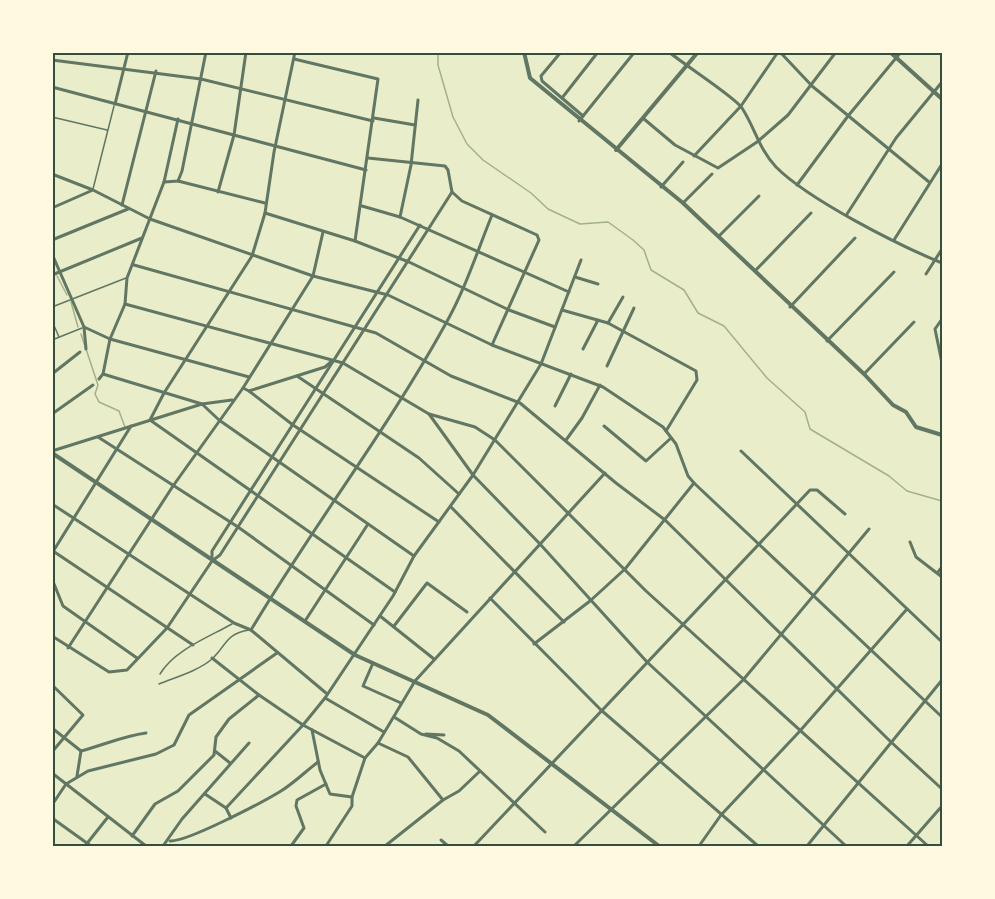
<svg xmlns="http://www.w3.org/2000/svg" width="995" height="899" font-family="'Zilla Slab',serif">
	<style>
		.lines { fill: none; stroke-linecap: round; stroke-linejoin: round }
		.stream { stroke: #a3b18a; stroke-width: 1.5 }
		.service { stroke: #617663; stroke-width: 1.5 }
		.minor { stroke: #617663; stroke-width: 3 }
		.tertiary { stroke: #617663; stroke-width: 4 }
		.neatline { fill: none; stroke: #344e41; stroke-width: 2 }
	</style>
	<rect width="100%" height="100%" fill="#e9edc9"/>
	<g class="lines">
		<g class="stream">
			<polyline points="438,52 438,65 453,117 467,144 483,160 531,193 548,209 580,224 608,222 633,240 644,250 651,270 684,290 698,313 724,326 767,378 805,412 810,429 889,476 907,491 942,501"/>
			<polyline points="52,265 54,269"/>
			<polyline points="57,276 67,295"/>
			<polyline points="71,302 78,327"/>
			<polyline points="81,334 98,385 95,394 99,402 119,411 125,427"/>
		</g>
		<g class="service">
			<polyline points="52,117 107,130"/>
			<polyline points="93,189 114,106"/>
			<polyline points="52,307 126,278"/>
			<polyline points="52,321 59,337"/>
			<polyline points="52,340 82,328"/>
			<path d="M 160,674 C 174,650 209,637 232,624"/>
			<path d="M 159,684 C 176,677 198,671 212,659 C 227,645 225,634 249,630"/>
		</g>
		<g class="minor">
			<polyline points="295,52 274,152 265,213 252,256 164,393 150,420 395,592"/>
			<polyline points="561,52 541,76 542,81 583,116"/>
			<path d="M 669,52 C 683,64 735,97 742,108 C 755,128 759,149 776,167 C 809,200 898,245 942,263"/>
			<polyline points="780,52 812,86 929,182"/>
			<polyline points="294,59 378,79 355,241"/>
			<polyline points="52,60 201,79 373,121"/>
			<polyline points="52,87 366,170"/>
			<polyline points="562,98 598,52"/>
			<polyline points="115,104 128,52"/>
			<polyline points="374,118 415,125"/>
			<polyline points="644,119 675,145 718,168 757,142 788,115 836,52"/>
			<polyline points="579,121 633,54"/>
			<polyline points="694,156 741,106 778,52"/>
			<polyline points="368,158 445,166 448,170 452,192 462,201 537,235 539,240 492,345"/>
			<polyline points="52,174 93,190 150,219 313,276 388,295 492,345 603,387 663,427 676,444 688,476 694,483 942,717"/>
			<polyline points="178,181 265,203"/>
			<polyline points="164,182 178,181 182,171 206,52"/>
			<polyline points="797,185 848,116 901,52"/>
			<polyline points="661,187 683,162"/>
			<polyline points="218,192 234,135 246,52"/>
			<polyline points="683,203 712,174"/>
			<polyline points="122,205 156,71"/>
			<polyline points="362,206 400,217 569,292"/>
			<polyline points="52,208 93,190"/>
			<polyline points="265,213 355,241 409,262 509,310 555,327"/>
			<polyline points="847,214 896,138 942,82"/>
			<polyline points="400,217 411,165 418,100"/>
			<polyline points="719,236 759,196"/>
			<polyline points="52,240 128,209"/>
			<polyline points="894,240 942,164"/>
			<polyline points="52,254 84,327 86,349"/>
			<polyline points="134,265 376,333 451,376 520,403 616,483 665,520 891,742 942,789"/>
			<polyline points="755,271 811,213"/>
			<polyline points="926,274 942,249"/>
			<polyline points="52,275 142,238"/>
			<polyline points="575,277 598,284"/>
			<polyline points="125,304 343,363 429,414 475,427 495,440 646,591 928,846"/>
			<polyline points="790,307 855,238"/>
			<polyline points="562,310 608,323 696,371 697,380 666,431"/>
			<polyline points="942,319 935,329 942,363"/>
			<polyline points="608,323 623,297"/>
			<polyline points="84,327 110,339 249,377"/>
			<polyline points="827,341 894,272"/>
			<polyline points="583,349 598,320"/>
			<polyline points="607,366 634,308"/>
			<polyline points="52,374 80,352"/>
			<polyline points="103,374 202,404 219,420 414,556"/>
			<polyline points="864,374 914,322"/>
			<polyline points="297,376 419,458 459,494"/>
			<polyline points="99,379 103,374 110,339 125,304 127,278 164,182 178,119"/>
			<polyline points="243,388 249,391 325,367 332,361"/>
			<polyline points="249,391 293,425 439,522"/>
			<polyline points="555,406 571,374"/>
			<polyline points="52,414 93,385"/>
			<polyline points="429,414 473,475 540,544 647,662 846,846"/>
			<polyline points="604,426 646,461 671,438"/>
			<polyline points="98,437 238,527 374,625"/>
			<polyline points="566,440 582,418 600,385"/>
			<polyline points="52,451 202,404 232,400"/>
			<polyline points="741,451 942,642"/>
			<polyline points="52,504 234,623 251,630 326,693"/>
			<polyline points="451,507 564,622"/>
			<polyline points="910,542 916,557 942,577"/>
			<polyline points="54,550 131,426"/>
			<polyline points="53,551 193,645"/>
			<polyline points="212,559 212,551 420,225"/>
			<polyline points="938,572 942,567"/>
			<polyline points="52,579 63,606 137,658"/>
			<polyline points="490,598 601,710 758,846"/>
			<polyline points="380,616 434,659"/>
			<polyline points="305,621 368,524"/>
			<polyline points="394,626 427,583 467,612"/>
			<path d="M 251,630 C 313,526 387,430 445,325 C 465,290 477,252 492,215"/>
			<polyline points="52,636 109,672 127,670 167,628 212,561 220,555 452,192"/>
			<polyline points="534,644 590,601 625,569 694,483"/>
			<polyline points="68,648 173,486 243,388 313,276 323,232"/>
			<polyline points="212,658 259,695 303,725 365,758"/>
			<polyline points="373,663 363,686 401,703"/>
			<polyline points="52,685 83,715 52,752"/>
			<polyline points="325,698 384,732"/>
			<polyline points="394,717 421,734 437,738 459,751 545,832"/>
			<polyline points="52,728 81,751"/>
			<polyline points="312,730 320,770 330,794 352,797"/>
			<polyline points="426,734 444,735"/>
			<polyline points="378,743 408,757 443,800"/>
			<path d="M 81,751 C 104,745 123,736 146,733"/>
			<polyline points="215,751 230,763"/>
			<polyline points="52,773 146,846"/>
			<polyline points="77,776 81,751"/>
			<polyline points="205,794 226,808 231,818"/>
			<polyline points="52,805 66,784 88,771 156,754 174,745 189,715 277,653"/>
			<polyline points="226,808 303,725 325,698 393,596 414,556 473,475 541,364 581,260"/>
			<polyline points="52,818 91,846"/>
			<polyline points="132,836 155,804 178,791 214,755 216,737 229,719 259,695"/>
			<polyline points="441,840 448,846"/>
			<path d="M 170,841 C 187,842 263,802 281,791 C 294,783 306,771 318,762"/>
			<polyline points="85,846 108,817"/>
			<polyline points="163,846 182,819 249,743"/>
			<polyline points="291,846 304,828 296,806 297,800 326,784"/>
			<polyline points="326,846 352,806 352,797 365,758 378,743 415,681 605,473"/>
			<polyline points="385,846 443,800 459,791 479,772"/>
			<polyline points="474,846 810,490 817,490 845,514"/>
			<polyline points="574,846 743,680 869,529"/>
			<polyline points="699,846 721,815 799,732 907,609"/>
			<polyline points="807,846 942,680"/>
			<polyline points="907,846 942,806"/>
		</g>
		<g class="tertiary">
			<polyline points="524,52 530,78 683,203 864,374 893,405 906,412 916,427 942,435"/>
			<polyline points="890,52 942,99"/>
			<polyline points="616,150 698,52"/>
			<polyline points="52,453 355,655 488,715 659,846"/>
		</g>
	</g>
	<rect width="995" height="899" fill="none" stroke="#fefae0" stroke-width="108"/>
	<rect x="54" y="54" width="887" height="791" class="neatline"/>
</svg>
